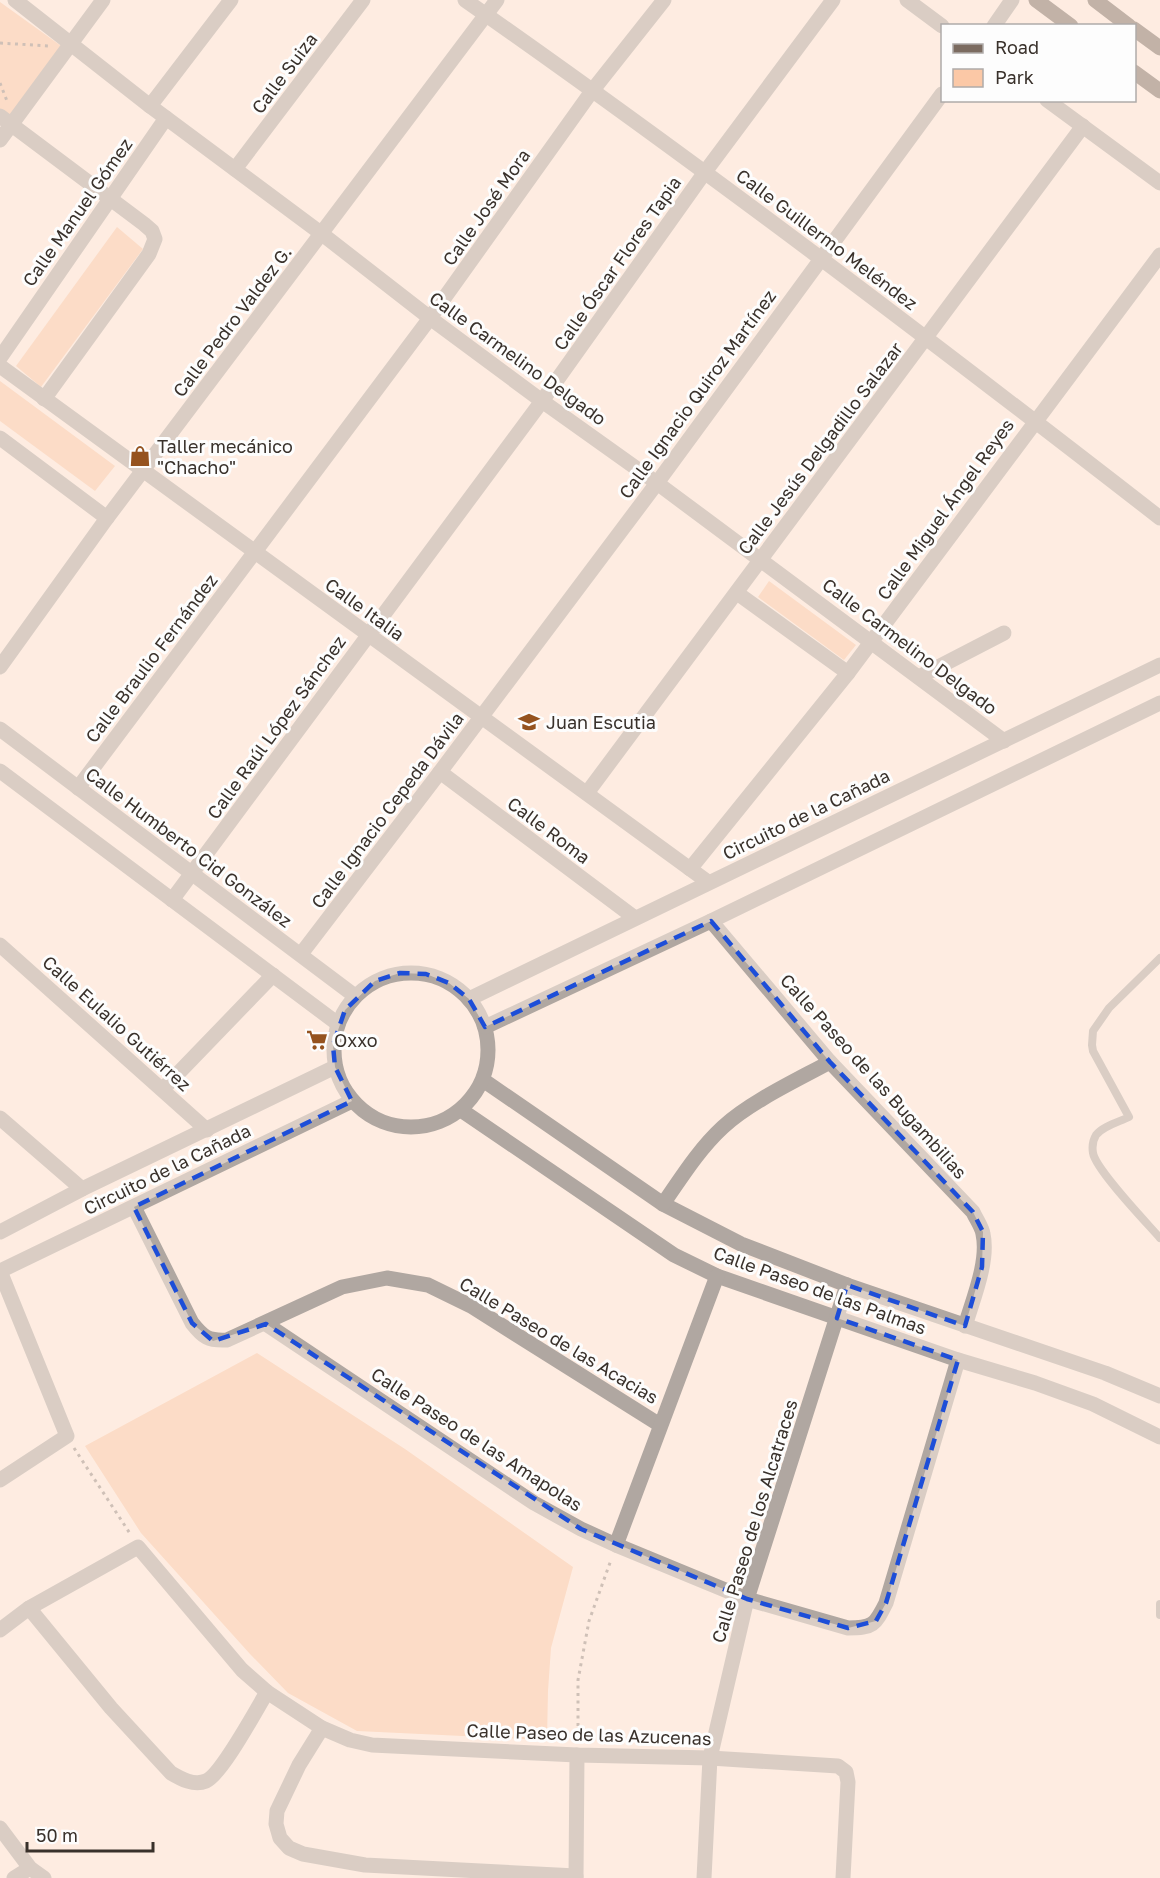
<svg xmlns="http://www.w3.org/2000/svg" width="1160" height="1878" font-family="'Golos Text',sans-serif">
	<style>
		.green { fill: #fbc8a6 }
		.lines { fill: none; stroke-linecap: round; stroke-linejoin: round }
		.path { stroke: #988b83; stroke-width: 3; stroke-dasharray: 3 4.5; stroke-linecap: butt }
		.service { stroke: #b0a7a1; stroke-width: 8 }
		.minor { stroke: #b0a7a1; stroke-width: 15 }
		.tertiary { stroke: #b0a7a1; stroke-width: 15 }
		.primary { stroke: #7b6b60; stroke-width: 15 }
		.marked { fill: none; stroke: #1d4ed8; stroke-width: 4.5; stroke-dasharray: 12 8; stroke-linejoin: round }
		.labels { text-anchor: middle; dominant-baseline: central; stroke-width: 6; stroke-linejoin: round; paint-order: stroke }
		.street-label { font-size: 18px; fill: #39312b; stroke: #fdfdfd }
		.poi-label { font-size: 18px; fill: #39312b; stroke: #fdfdfd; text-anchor: start }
	</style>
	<rect width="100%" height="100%" fill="#feece1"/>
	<g class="green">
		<polygon points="0,2 64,48 11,119 0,110"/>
		<polygon points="117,227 143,249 41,387 16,366"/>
		<polygon points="0,381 115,466 95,491 0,421"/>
		<polygon points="769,581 856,645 844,660 758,597"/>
		<polygon points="257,1353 405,1449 573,1567 551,1648 548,1691 547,1740 357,1731 288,1693 250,1654 141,1533 85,1446"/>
	</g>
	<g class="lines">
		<g class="path">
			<polyline points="0,43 49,46"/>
			<polyline points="0,83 7,101"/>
			<polyline points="74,1448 131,1535"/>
			<polyline points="578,1741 578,1680 589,1621 611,1560"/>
		</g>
		<g class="service">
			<path d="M 1160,958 L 1109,1008 L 1093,1031 L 1092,1045 L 1093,1051 L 1129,1117 C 1119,1122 1103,1126 1096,1135 C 1093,1140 1092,1147 1093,1153 C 1096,1170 1146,1222 1160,1238"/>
			<polyline points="1160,1604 1160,1615"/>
		</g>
		<g class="minor">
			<polyline points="15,0 150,106 322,234 430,318 542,401 657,483 1004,741"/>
			<path d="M 465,0 C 702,166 932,341 1160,518"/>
			<polyline points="907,0 942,26"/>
			<polyline points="994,26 1012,0"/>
			<polyline points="1047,100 1160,183"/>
			<polyline points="150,106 231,0"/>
			<polyline points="0,116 144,224 152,231 155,239 149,254 44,399"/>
			<polyline points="0,140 103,0"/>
			<polyline points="235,169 363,0"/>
			<polyline points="0,358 166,118"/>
			<polyline points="0,366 708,882"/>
			<polyline points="0,438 107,518"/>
			<polyline points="737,593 848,673"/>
			<polyline points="0,667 107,518 497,0"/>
			<polyline points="919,677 1004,633"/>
			<polyline points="440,772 635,918"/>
			<polyline points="78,788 430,318 592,91 664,0"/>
			<polyline points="587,793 1083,126"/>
			<polyline points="690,869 848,673 1160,255"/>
			<polyline points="172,900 542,401 705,172 833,0"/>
			<path d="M 711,921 L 830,1062 L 973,1212 C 976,1219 982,1227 983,1234 C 989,1261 973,1299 965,1326"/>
			<polyline points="0,945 207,1130"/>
			<polyline points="301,954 440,772 657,483 942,94"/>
			<polyline points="483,1080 663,1204 741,1244 847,1285 1105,1373 1160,1396"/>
			<polyline points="163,1089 273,975"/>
			<polyline points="461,1110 674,1255 717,1276 958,1360 1035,1383 1093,1404 1160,1437"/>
			<polyline points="0,1118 82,1189"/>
			<path d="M 663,1204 C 681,1178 699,1149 723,1127 C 750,1102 797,1080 830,1062"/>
			<path d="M 134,1207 L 192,1323 C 203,1337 208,1341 227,1340 L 342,1287 L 387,1278 L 428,1285 L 471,1306 L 660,1425"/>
			<polyline points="0,1271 352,1101"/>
			<path d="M 266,1324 L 534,1503 L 581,1529 L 616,1545 L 747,1599 L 848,1628 C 873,1628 875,1625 886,1603 L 958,1360"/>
			<polyline points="0,1480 67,1436 0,1271"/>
			<polyline points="616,1545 717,1276"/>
			<path d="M 29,1608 L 111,1708 L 171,1773 C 181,1779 194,1786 206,1781 C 222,1774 256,1710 267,1692"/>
			<polyline points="0,1630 29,1608 138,1547 242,1670 267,1692 322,1728 350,1740 372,1745 577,1755 710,1758 838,1766 846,1772 848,1782 843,1878"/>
			<polyline points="322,1728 299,1765 277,1811 276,1824 280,1838 289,1848 303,1854 365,1865 576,1876"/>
			<polyline points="0,1828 30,1868 44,1878"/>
			<polyline points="14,1878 30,1868"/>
			<polyline points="576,1878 577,1755"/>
			<polyline points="704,1878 710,1758 747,1599 847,1285"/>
		</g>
		<g class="tertiary">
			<polyline points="0,729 355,996"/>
			<polyline points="0,771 338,1024"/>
			<circle cx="411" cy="1050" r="77"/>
			<polyline points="469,999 1160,665"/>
			<polyline points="485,1027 711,921 1160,703"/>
			<polyline points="0,1232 82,1189 335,1067"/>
		</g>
		<g class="primary">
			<polyline points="1036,0 1071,26"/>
			<polyline points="1095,0 1129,26"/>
			<polyline points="1134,29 1160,48"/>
			<polyline points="1134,72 1160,91"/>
		</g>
	</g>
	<path d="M0 0H1160V1878H0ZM 711,921 L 830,1062 L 973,1212 L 983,1232 L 982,1267 L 965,1326 L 847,1285 L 837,1318 L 958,1360 L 886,1603 L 876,1621 L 848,1628 L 747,1599 L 581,1529 L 266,1324 L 213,1341 L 192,1323 L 134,1207 L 352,1101 L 335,1067 L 333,1045 L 345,1010 L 375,981 L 400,973 L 426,974 L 449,983 L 469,999 L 485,1027 Z" fill="#feece1" fill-opacity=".55" fill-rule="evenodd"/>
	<path class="marked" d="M 711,921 L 830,1062 L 973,1212 L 983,1232 L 982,1267 L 965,1326 L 847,1285 L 837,1318 L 958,1360 L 886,1603 L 876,1621 L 848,1628 L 747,1599 L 581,1529 L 266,1324 L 213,1341 L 192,1323 L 134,1207 L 352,1101 L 335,1067 L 333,1045 L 345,1010 L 375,981 L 400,973 L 426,974 L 449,983 L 469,999 L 485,1027 Z"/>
	<defs>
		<symbol id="shop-bare" viewBox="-9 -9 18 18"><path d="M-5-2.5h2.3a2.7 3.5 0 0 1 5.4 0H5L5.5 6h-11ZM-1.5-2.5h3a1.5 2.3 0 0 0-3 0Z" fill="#95531f" stroke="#fdfdfd" stroke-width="2.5" paint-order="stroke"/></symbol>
		<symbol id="university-bare" viewBox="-9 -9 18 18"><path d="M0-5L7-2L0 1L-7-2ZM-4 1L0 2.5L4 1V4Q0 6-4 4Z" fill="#95531f" stroke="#fdfdfd" stroke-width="2.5" paint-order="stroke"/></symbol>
		<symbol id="supermarket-bare" viewBox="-9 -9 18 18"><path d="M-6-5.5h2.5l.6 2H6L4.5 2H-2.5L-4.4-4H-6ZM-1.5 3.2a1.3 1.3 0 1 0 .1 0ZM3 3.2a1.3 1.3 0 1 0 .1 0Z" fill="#95531f" stroke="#fdfdfd" stroke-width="2.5" paint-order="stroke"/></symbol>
	</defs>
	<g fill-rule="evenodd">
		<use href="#shop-bare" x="125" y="441" width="30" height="30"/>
		<use href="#university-bare" x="514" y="707" width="30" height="30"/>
		<use href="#supermarket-bare" x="302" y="1025" width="30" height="30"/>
	</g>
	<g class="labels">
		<g class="street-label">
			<text transform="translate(284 73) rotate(-53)">Calle Suiza</text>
			<text transform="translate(486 207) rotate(-55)">Calle José Mora</text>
			<text transform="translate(77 212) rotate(-55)">Calle Manuel Gómez</text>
			<text transform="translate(827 239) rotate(37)">Calle Guillermo Meléndez</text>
			<text transform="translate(617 263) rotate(-55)">Calle Óscar Flores Tapia</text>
			<text transform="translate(232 321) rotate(-53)">Calle Pedro Valdez G.</text>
			<text transform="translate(518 358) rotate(36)">Calle Carmelino Delgado</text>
			<text transform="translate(697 394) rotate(-54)">Calle Ignacio Quiroz Martínez</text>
			<text transform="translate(820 448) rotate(-53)">Calle Jesús Delgadillo Salazar</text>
			<text transform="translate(945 509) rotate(-54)">Calle Miguel Ángel Reyes</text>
			<text transform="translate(365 609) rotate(36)">Calle Italia</text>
			<text transform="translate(910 646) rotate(37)">Calle Carmelino Delgado</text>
			<text transform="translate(151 658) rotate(-53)">Calle Braulio Fernández</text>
			<text transform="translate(276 727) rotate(-54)">Calle Raúl López Sánchez</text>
			<text transform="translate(387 810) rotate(-53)">Calle Ignacio Cepeda Dávila</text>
			<text transform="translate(806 814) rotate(-26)">Circuito de la Cañada</text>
			<text transform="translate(549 830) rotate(37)">Calle Roma</text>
			<text transform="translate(189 847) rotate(37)">Calle Humberto Cid González</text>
			<text transform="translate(117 1023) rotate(42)">Calle Eulalio Gutiérrez</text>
			<text transform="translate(874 1076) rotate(48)">Calle Paseo de las Bugambilias</text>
			<text transform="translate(167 1169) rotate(-26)">Circuito de la Cañada</text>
			<text transform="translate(820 1290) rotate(20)">Calle Paseo de las Palmas</text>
			<text transform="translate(559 1340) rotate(31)">Calle Paseo de las Acacias</text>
			<text transform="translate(477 1439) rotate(33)">Calle Paseo de las Amapolas</text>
			<text transform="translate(754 1521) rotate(-73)">Calle Paseo de los Alcatraces</text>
			<text transform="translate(589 1734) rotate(2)">Calle Paseo de las Azucenas</text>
		</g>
		<g class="poi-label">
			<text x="157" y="446">Taller mecánico<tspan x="157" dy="21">"Chacho"</tspan></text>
			<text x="546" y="722">Juan Escutia</text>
			<text x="334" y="1040">Oxxo</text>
		</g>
	</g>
	<rect x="941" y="24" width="195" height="78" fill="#fdfdfd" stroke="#afaba9" stroke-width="1.5"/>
	<rect x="953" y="44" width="30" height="9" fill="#7b6b60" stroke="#afaba9" stroke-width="1.5"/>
	<text x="995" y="54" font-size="18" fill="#39312b">Road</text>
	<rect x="953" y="69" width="30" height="18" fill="#fbc8a6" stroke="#afaba9" stroke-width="1.5"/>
	<text x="995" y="84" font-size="18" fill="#39312b">Park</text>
	<path d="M27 1842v9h126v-9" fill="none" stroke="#39312b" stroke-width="3"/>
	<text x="36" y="1842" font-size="18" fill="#39312b" stroke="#fdfdfd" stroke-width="4.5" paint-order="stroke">50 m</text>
</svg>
